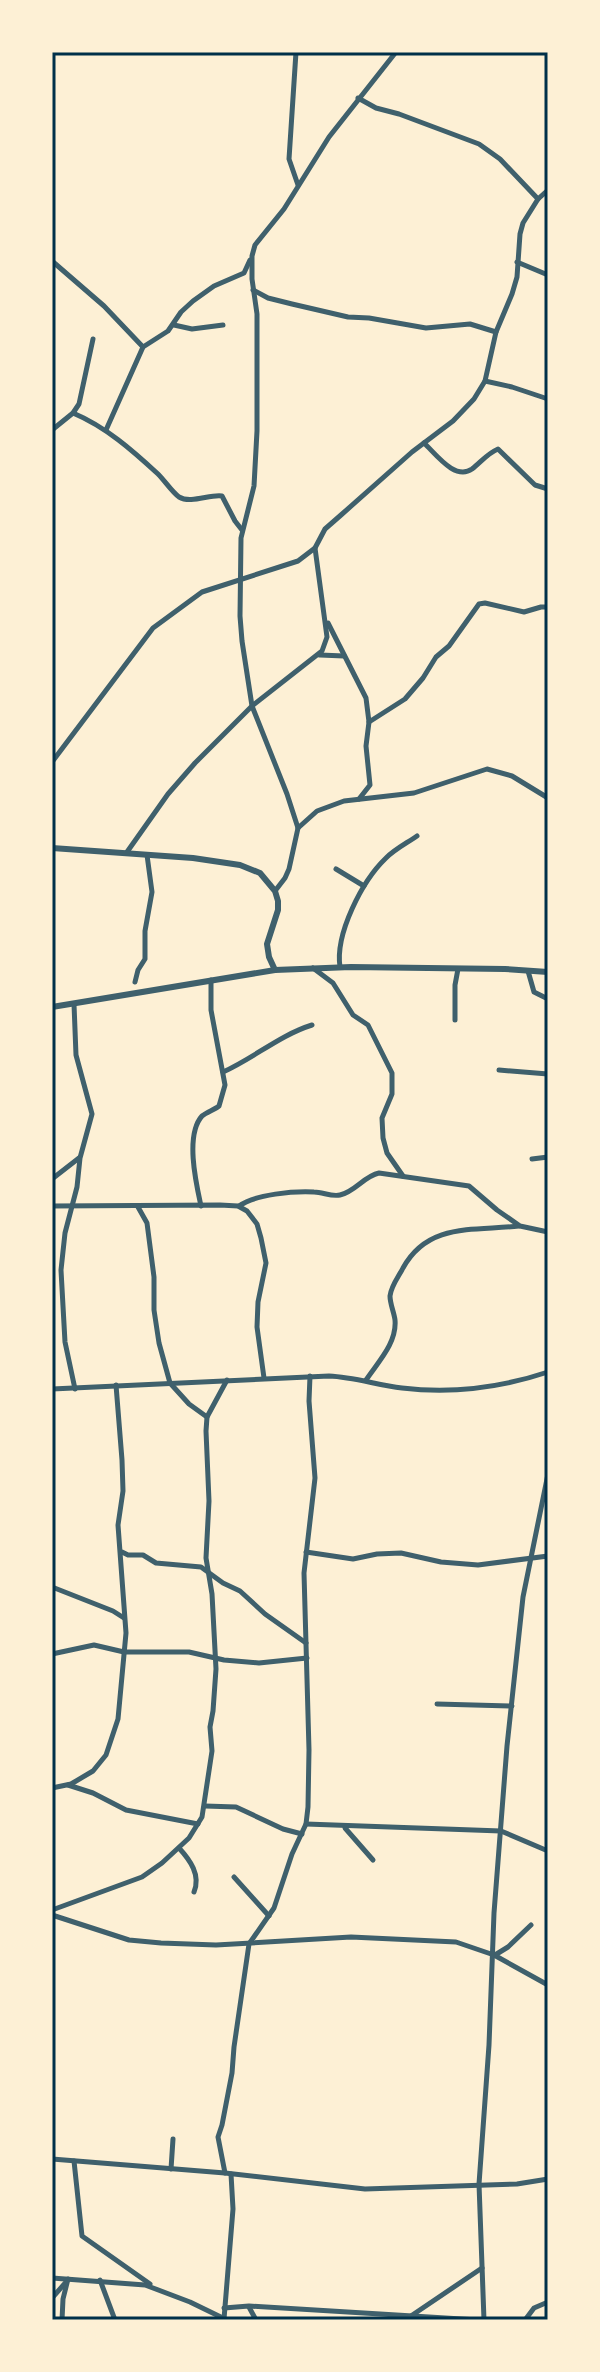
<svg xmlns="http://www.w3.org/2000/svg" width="600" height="2372" font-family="Jost,sans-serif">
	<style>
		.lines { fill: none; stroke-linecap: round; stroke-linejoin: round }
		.minor { stroke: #3f606c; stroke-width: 5 }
		.tertiary { stroke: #3f606c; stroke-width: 6 }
		.neatline { fill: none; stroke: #003049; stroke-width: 3 }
	</style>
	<rect width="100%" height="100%" fill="#fdf0d5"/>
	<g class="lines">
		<g class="minor">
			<polyline points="296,52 289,159 298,185"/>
			<polyline points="358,98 376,108 399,114 479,144 500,159 538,199"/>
			<polyline points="52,261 104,306 143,347"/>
			<polyline points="517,262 548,275"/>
			<polyline points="253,290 268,298 292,304 348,317 369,318 426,328 470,324 496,332"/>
			<polyline points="174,325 192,329 223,325"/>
			<polyline points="485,381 512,387 548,399"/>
			<path d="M 73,413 C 106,427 132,450 158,474 C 165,481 172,492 179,497 C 191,504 210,494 222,496 L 235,521 L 242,530"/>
			<polyline points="52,430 73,413 79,404 93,339"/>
			<polyline points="106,430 143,347 168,331 181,312 193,301 214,286 244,273 250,260"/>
			<path d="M 424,443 C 436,454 455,481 472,469 C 481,462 488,453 498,449 L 535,485 L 548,489"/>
			<polyline points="328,623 366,698 369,722 366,746 370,785 359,799"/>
			<polyline points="320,655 344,656"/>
			<polyline points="369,722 405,699 423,678 436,657 449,646 479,604 485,603 524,612 541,607 548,607"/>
			<polyline points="52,762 153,628 202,592 298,561 315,548 325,529 341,515 412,452 453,421 474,399 485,381 496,332 512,294 517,277 520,234 523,223 538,199 548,190"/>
			<polyline points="298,828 317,811 344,801 414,793 487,769 512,776 548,798"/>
			<polyline points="127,852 168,794 195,763 252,706 322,651 327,637 315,548"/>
			<polyline points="336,869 364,886"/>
			<polyline points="275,891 285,878 289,869 298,828 287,794 252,706 242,641 240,616 241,538 254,486 257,431 257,314 252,279 252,256 255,245 284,209 329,137 396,52"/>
			<path d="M 340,967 C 335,934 362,881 386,858 C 395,849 407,843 417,836"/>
			<polyline points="313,968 333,983 353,1015 368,1025 392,1073 392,1094 382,1118 383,1138 387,1153 403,1176"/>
			<polyline points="528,971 534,992 548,999"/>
			<polyline points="135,982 138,970 145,959 145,931 152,892 147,855"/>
			<polyline points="74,1004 76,1055 92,1114 80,1158 77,1187 65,1233 61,1270 65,1342 75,1389"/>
			<polyline points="455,1020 455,985 458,969"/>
			<polyline points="499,1070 548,1074"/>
			<path d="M 223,1072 C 254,1058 280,1035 312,1025"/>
			<polyline points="532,1159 548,1157"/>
			<polyline points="52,1179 79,1158"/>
			<polyline points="52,1206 220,1205 238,1206 247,1211 257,1224 261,1238 266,1263 258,1302 257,1327 264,1378"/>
			<path d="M 201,1206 C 196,1183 185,1135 202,1116 C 207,1112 214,1110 219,1106 L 225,1085 L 211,1010 L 211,980"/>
			<path d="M 239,1206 C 256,1194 294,1191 314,1192 C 323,1192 331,1197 340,1195 C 355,1192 364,1176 379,1173 L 469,1186 L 497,1210 L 520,1226 L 548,1232"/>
			<polyline points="138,1207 147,1223 154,1277 154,1310 159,1343 170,1383 189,1404 207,1417"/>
			<path d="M 366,1380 C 378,1362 397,1343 395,1320 C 394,1312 390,1304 390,1296 C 391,1286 399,1276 403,1268 C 428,1222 475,1231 519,1226"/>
			<path d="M 52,1389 L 329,1376 C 354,1377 377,1385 402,1388 C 452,1394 500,1388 548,1372"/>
			<polyline points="122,1552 128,1555 143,1555 156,1563 201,1567 223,1583 240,1591 265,1614 306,1643"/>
			<polyline points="306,1552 353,1559 377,1554 401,1553 441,1562 478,1565 548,1556"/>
			<polyline points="52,1587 113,1611 124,1618"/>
			<polyline points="52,1654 94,1645 124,1652 189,1652 224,1660 259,1663 307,1658"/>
			<polyline points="437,1704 512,1706"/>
			<polyline points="68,1785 93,1793 126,1810 198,1824"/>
			<polyline points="52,1788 71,1784 93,1771 106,1755 118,1719 126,1633 118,1525 123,1491 122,1460 116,1385"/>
			<polyline points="205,1806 236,1807 283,1829 302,1834"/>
			<polyline points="306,1824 501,1831 548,1851"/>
			<polyline points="345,1828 373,1860"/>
			<path d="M 179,1848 C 190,1860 201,1875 194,1892"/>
			<polyline points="234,1877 269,1916"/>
			<polyline points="52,1910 142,1877 162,1863 189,1838 202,1817 212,1751 210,1727 213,1711 216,1669 212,1594 206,1558 209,1501 206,1431 207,1417 227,1380"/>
			<polyline points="52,1915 129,1940 161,1943 216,1945 351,1937 456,1942 494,1955 548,1985"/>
			<polyline points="495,1955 508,1947 531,1925"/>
			<polyline points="52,2159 225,2173 365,2189 517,2184 548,2179"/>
			<polyline points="74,2161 82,2236 150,2284"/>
			<polyline points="171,2169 173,2139"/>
			<polyline points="225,2173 218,2137 222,2125 232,2073 234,2047 249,1944 274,1908 292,1854 306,1824 308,1807 309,1750 304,1573 315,1478 309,1401 310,1376"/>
			<polyline points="52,2278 145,2285 190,2302 227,2320"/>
			<polyline points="100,2280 115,2320"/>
			<polyline points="52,2298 67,2281"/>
			<polyline points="249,2307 256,2320"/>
			<polyline points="224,2308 249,2306 478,2320"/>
			<polyline points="224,2319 233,2209 231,2174"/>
			<polyline points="62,2320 63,2299 68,2279"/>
			<polyline points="405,2320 482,2268"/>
			<polyline points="484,2320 479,2184 489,2045 494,1913 507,1746 523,1597 548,1474"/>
			<polyline points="525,2320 534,2308 548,2302"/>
		</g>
		<g class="tertiary">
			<polyline points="52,848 193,858 240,865 260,873 275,891 278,901 278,910 267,944 269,957 275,970"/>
			<polyline points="52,1007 275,970 351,967 505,969 548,972"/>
		</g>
	</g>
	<rect width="600" height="2372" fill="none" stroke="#fdf0d5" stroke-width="108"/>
	<rect x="54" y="54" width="492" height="2264" class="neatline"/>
</svg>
